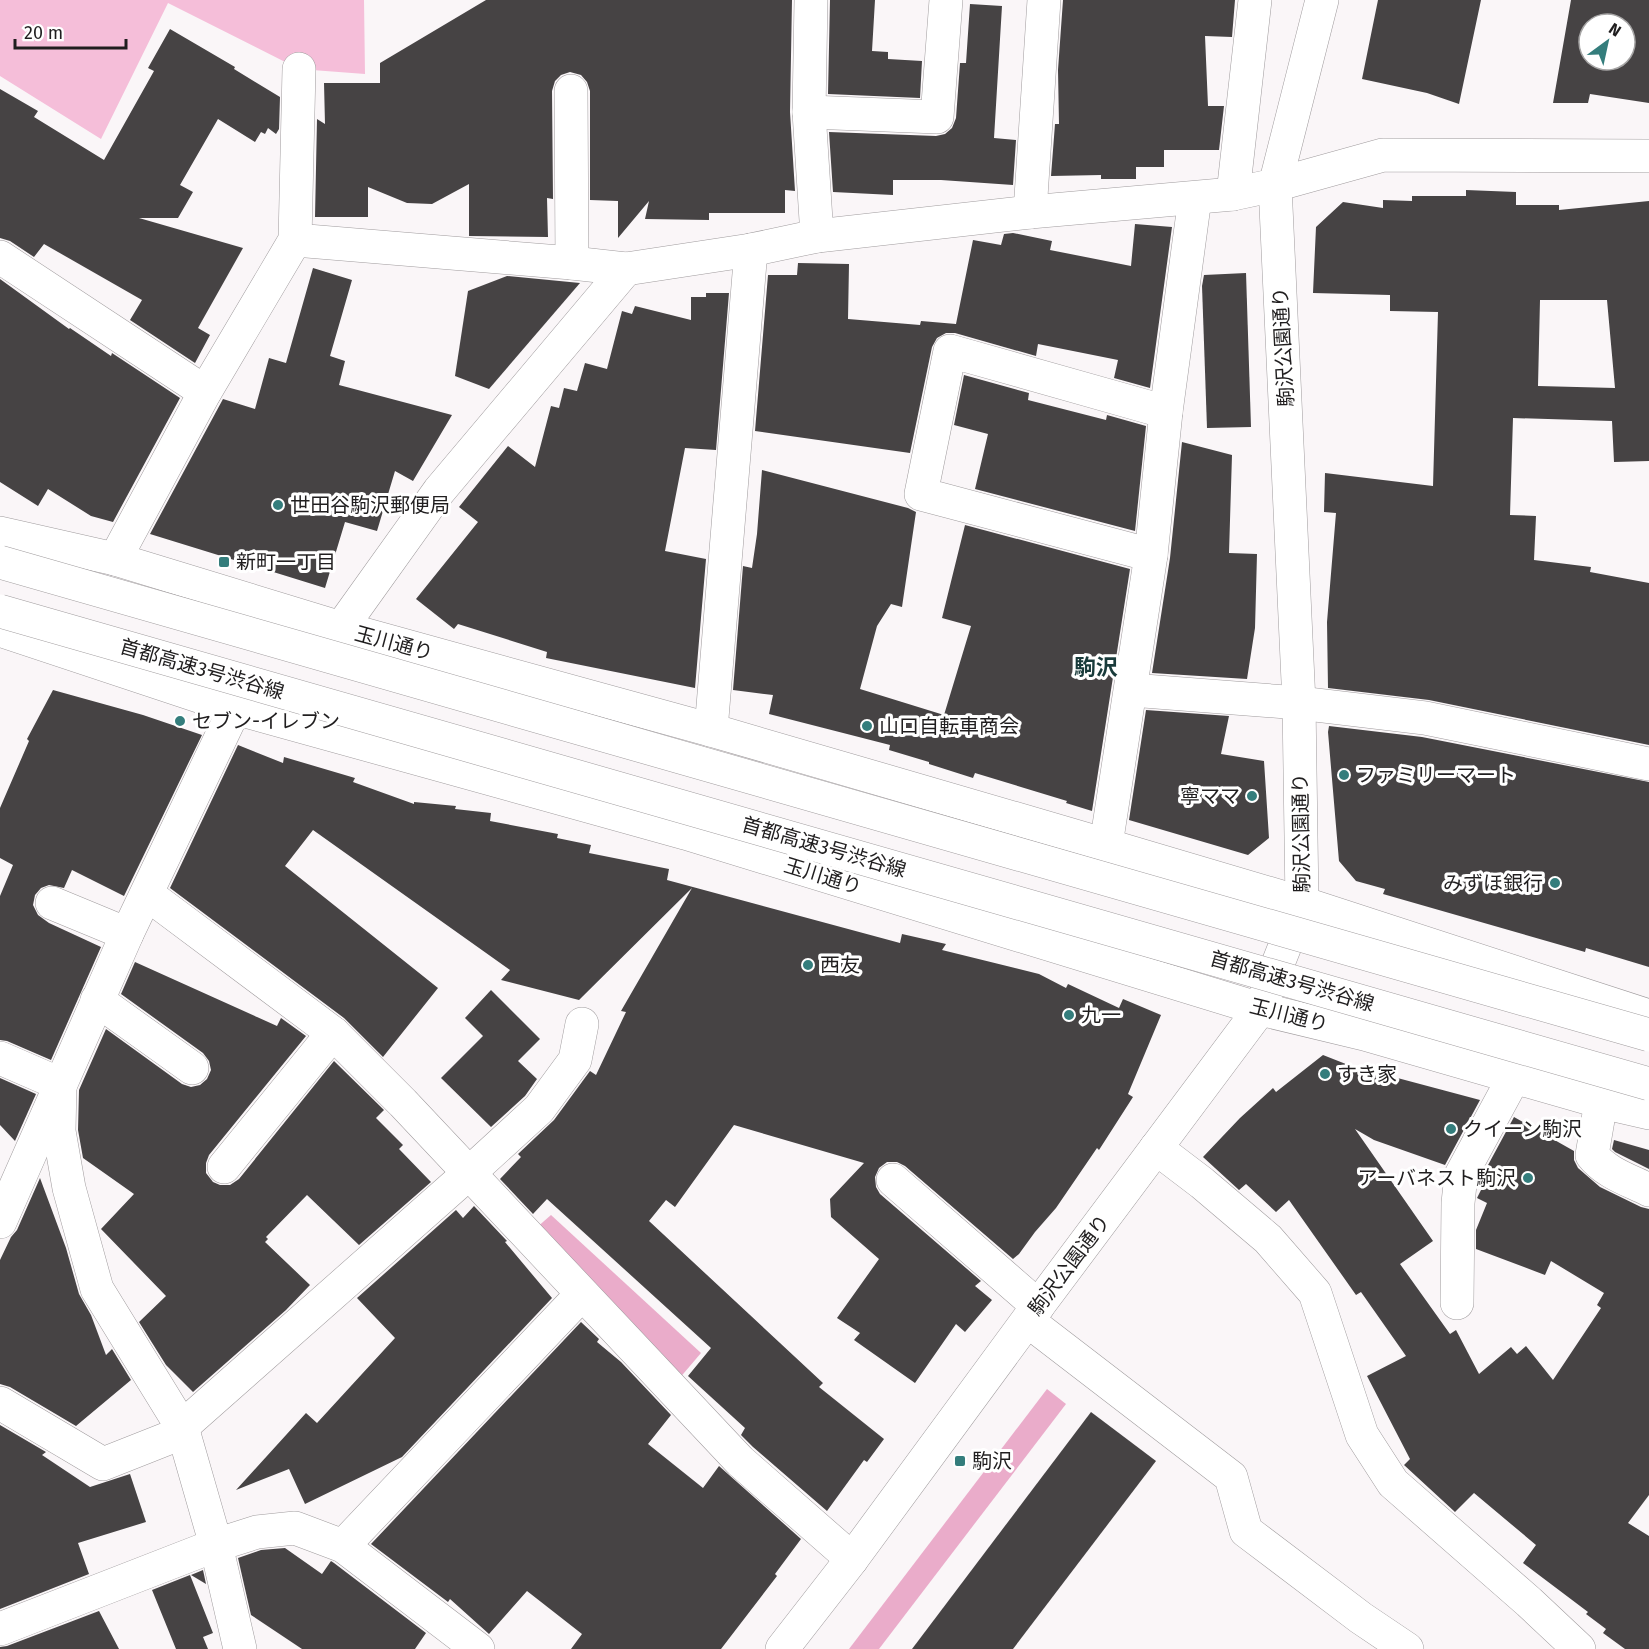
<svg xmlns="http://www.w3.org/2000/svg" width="1649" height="1649" font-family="'Fira Sans','Noto Sans JP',sans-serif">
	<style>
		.green { fill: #f5bed9 }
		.forest { fill: #eaacca }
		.building { fill: #464344; fill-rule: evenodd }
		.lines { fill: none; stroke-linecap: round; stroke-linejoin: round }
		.minor-casing { stroke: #a09c9e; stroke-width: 34 }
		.highway-casing { stroke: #a09c9e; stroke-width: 34 }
		.minor { stroke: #fff; stroke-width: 33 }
		.highway { stroke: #fff; stroke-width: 33 }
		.highway-bridge-casing { stroke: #a09c9e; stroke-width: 34; stroke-linecap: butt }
		.highway-bridge { stroke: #fff; stroke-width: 33 }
		.poi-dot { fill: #347d7c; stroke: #fff; stroke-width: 2 }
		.labels { text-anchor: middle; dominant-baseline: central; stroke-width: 6; stroke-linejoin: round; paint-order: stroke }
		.street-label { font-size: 20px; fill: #201e1f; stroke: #fff }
		.poi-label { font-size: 20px; fill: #201e1f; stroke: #fff; text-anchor: start }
		.quarter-label { font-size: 22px; font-weight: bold; fill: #193b3b; stroke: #fff }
	</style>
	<rect width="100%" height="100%" fill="#faf6f8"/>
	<polygon class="green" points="0,0 364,0 365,74 299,69 168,3 101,139 0,76"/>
	<g class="forest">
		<polygon points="551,1215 701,1353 678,1380 535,1229"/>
		<polygon points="1047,1389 1066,1404 879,1649 849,1649"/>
	</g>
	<g class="building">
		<polygon points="486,0 792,0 790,112 795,191 785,190 785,213 709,213 709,220 645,219 649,201 618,238 618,201 590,200 590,91 587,82 581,75 570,72 561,75 555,81 552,91 553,199 547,198 548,237 469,236 469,184 432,204 407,203 368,187 368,217 315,217 317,119 325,124 324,83 380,83 380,63"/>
		<polygon points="830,0 875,0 872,51 888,52 888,59 922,61 920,98 828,94"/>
		<polygon points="1063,0 1235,0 1232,37 1205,36 1208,106 1224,106 1219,150 1164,150 1164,167 1136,167 1136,179 1101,179 1101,175 1051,176 1055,124 1059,124 1058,70"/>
		<polygon points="1378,0 1481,0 1459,104 1427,93 1362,79"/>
		<path d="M 1571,0 L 1649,0 L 1649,103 L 1590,94 L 1588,103 L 1553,103 ZM 1589,24 L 1625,24 L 1625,60 L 1589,60 Z"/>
		<polygon points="970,4 1002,6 994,138 1016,140 1013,185 941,180 893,180 893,195 833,192 829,132 936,136 945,134 952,128 956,118 960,63 966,63"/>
		<polygon points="170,29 235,67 234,69 280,97 279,129 276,134 268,128 265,134 261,132 255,142 218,119 180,185 193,192 178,218 139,218 243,248 198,328 210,335 195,363 130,320 142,300 44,244 34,257 10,241 0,238 0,89 38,111 34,117 104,160 154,71 148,68"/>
		<path d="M 1466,190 L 1516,192 L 1516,205 L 1559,205 L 1559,210 L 1649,201 L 1649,461 L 1614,462 L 1612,421 L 1513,418 L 1510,515 L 1536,516 L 1534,560 L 1591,567 L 1590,572 L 1649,583 L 1649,745 L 1429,700 L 1328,688 L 1327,622 L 1336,513 L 1324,512 L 1325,473 L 1433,486 L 1438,312 L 1390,311 L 1390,295 L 1313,293 L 1316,227 L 1343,202 L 1383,208 L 1383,200 L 1412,201 L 1412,196 L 1466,196 ZM 1540,300 L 1607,300 L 1615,388 L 1538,386 Z"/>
		<polygon points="1135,224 1172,227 1150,388 1114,378 1118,360 1038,344 1036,356 955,333 946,333 937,338 932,347 910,453 755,431 768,275 797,275 798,263 849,264 848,319 920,325 921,321 956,324 973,240 1001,245 1004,234 1013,233 1052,241 1050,250 1131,266"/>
		<polygon points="313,268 352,280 330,356 345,361 339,385 452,415 413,481 395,471 377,531 345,522 325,588 150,534 223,399 255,409 269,358 286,363"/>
		<polygon points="1246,273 1251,427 1207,428 1202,286 1204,275"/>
		<polygon points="507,276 580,283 489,389 455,376 468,291"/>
		<polygon points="0,279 69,329 70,328 111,356 112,353 180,398 113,522 91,516 48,489 38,506 0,482"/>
		<polygon points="706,293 729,293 716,450 685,448 665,551 706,559 695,688 546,658 547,652 458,624 454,629 416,599 478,522 459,507 508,446 535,467 551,406 559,408 564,388 577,391 585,363 607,369 622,311 632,314 635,306 691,320 691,297 706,297"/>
		<polygon points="964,375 1029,393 1028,400 1106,420 1107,415 1146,426 1135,531 975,489 988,434 954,425"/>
		<polygon points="1182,442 1232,455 1229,553 1257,554 1255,628 1247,679 1152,673 1170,558"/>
		<polygon points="762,470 908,508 916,512 902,607 891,604 877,626 860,689 944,715 971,626 942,618 965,525 1130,569 1092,811 1066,803 1067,801 975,773 973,778 929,764 929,762 889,750 890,745 769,714 773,695 733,690 743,566 752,568 757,534"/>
		<polygon points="53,690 143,715 202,735 124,896 72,870 64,888 49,885 41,888 35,895 33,905 38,915 49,923 101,947 51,1060 7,1041 0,1040 0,896 13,865 0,858 0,808 29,741 27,739"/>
		<polygon points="1146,710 1229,716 1221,754 1264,761 1269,838 1248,855 1129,820"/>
		<polygon points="1329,726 1422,737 1649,782 1649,967 1586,948 1585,952 1383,894 1385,889 1356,881 1339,861 1328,732"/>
		<polygon points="238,745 283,763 284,757 355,778 353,782 414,804 414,802 456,806 455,809 491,813 490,821 558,834 557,838 591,845 589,853 669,869 667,880 900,943 902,934 946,944 942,950 1039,974 1066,988 1068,984 1119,1008 1123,999 1161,1015 1128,1094 1133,1097 1099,1150 1097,1148 1056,1208 1035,1232 1019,1254 1013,1259 905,1166 897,1162 887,1162 879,1168 875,1177 876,1187 880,1194 981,1281 975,1286 992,1300 965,1332 956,1324 915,1383 854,1340 860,1333 837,1318 879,1259 831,1217 830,1199 864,1163 734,1125 675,1207 666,1200 649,1221 823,1383 819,1387 884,1439 867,1462 864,1460 827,1511 753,1447 741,1435 745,1428 688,1376 711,1348 547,1199 533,1214 500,1179 521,1157 518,1154 554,1120 590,1071 596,1075 626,1012 621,1011 692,888 579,1000 501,980 510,970 313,830 285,866 438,988 383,1057 344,1018 170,888"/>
		<polygon points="135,962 277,1026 281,1018 306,1036 209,1155 206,1163 206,1173 213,1182 220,1185 230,1185 239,1179 334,1061 384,1110 376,1118 403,1145 399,1149 431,1182 359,1245 307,1195 266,1237 268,1239 265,1242 310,1285 286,1310 193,1392 166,1365 139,1322 166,1296 101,1229 134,1194 83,1158 78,1130 79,1090 106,1029 182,1084 191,1087 200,1085 207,1079 211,1070 209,1061 203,1053 121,994"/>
		<polygon points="491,990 540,1039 518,1061 537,1079 525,1096 491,1127 441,1078 483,1036 465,1018"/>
		<polygon points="1323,1055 1389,1081 1390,1076 1480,1100 1445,1165 1374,1140 1355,1129 1433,1241 1400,1264 1450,1334 1456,1330 1479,1374 1511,1347 1517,1354 1526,1346 1553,1380 1601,1308 1597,1305 1604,1293 1551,1261 1545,1275 1476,1249 1476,1230 1487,1203 1477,1198 1486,1180 1481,1178 1514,1117 1574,1151 1574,1160 1578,1168 1600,1187 1641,1207 1649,1209 1649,1495 1628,1523 1649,1536 1649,1649 1625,1649 1603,1633 1606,1629 1586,1614 1588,1612 1523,1563 1536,1545 1474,1493 1455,1512 1404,1465 1410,1459 1367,1376 1406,1356 1361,1292 1356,1295 1289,1200 1276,1212 1246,1184 1239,1190 1203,1157 1240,1118 1273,1088 1276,1092"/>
		<polygon points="0,1078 36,1094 15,1141 0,1125"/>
		<polygon points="1614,1140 1649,1150 1649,1169 1615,1152 1612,1149"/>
		<polygon points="40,1178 66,1248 79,1294 91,1315 106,1355 112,1349 131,1380 76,1426 10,1387 0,1384 0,1260 11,1237 17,1230"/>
		<polygon points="474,1206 507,1241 505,1242 552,1298 402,1457 305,1504 289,1469 236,1490 306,1413 317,1423 395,1338 357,1298 456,1210 463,1218"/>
		<polygon points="581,1322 599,1339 597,1342 621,1362 671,1415 648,1444 703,1488 719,1466 801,1539 775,1574 777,1576 721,1649 571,1649 582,1634 527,1591 489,1634 450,1599 448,1602 371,1544"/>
		<polygon points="1091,1412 1156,1461 1013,1649 912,1649"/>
		<polygon points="0,1425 46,1452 42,1455 90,1487 130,1474 146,1522 78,1543 89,1574 0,1609"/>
		<polygon points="285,1548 322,1574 331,1561 334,1563 426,1633 415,1649 302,1649 251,1615 238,1558 261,1550"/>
		<polygon points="203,1570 206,1584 191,1575"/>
		<polygon points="190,1575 213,1633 203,1637 208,1649 176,1649 152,1590"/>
		<polygon points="99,1611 119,1649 0,1649 0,1647 7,1646"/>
	</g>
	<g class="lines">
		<defs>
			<g id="minor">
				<polyline points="811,0 809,112 817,236"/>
				<polyline points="571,91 572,263"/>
				<polyline points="809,112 937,117 946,0"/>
				<polyline points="1233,194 1255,0"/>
				<polyline points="1030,212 1044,0"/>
				<polyline points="295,240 572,263 626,269 751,250 817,236 1030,212 1233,194 1275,185 1383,155 1649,156"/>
				<polyline points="0,257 205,392"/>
				<polyline points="1151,555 921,494 950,351 1166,412"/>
				<polyline points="115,559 205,392 295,240 299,69"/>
				<polyline points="341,628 439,491 626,269"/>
				<polyline points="1131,690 1299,703 1425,718 1649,764"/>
				<polyline points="711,730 751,250"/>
				<polyline points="1106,845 1151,555 1166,412 1195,198"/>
				<polyline points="147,894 333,1033 403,1103 740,1461 852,1559"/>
				<polyline points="52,903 127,934"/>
				<polyline points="97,1000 192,1068"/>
				<polyline points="0,1058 60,1084"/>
				<polyline points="60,1084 59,1131 69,1188 97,1289 182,1427 216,1545 240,1649"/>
				<path d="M 1601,1102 L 1592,1155 C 1606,1173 1629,1180 1649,1190"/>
				<polyline points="1156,1148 1202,1183 1268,1239 1315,1293 1362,1435 1393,1483 1529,1602 1579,1649"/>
				<polyline points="224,1167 333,1033"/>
				<polyline points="893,1180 1038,1306"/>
				<polyline points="0,1222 127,934 235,708"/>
				<polyline points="1457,1303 1458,1203 1461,1175 1514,1077"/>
				<polyline points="1028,1321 1231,1477 1246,1531 1361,1618 1407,1649"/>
				<polyline points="0,1403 103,1464 184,1432"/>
				<polyline points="182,1427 468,1174 539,1109 575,1060 582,1024"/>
				<polyline points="343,1546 582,1294"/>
				<polyline points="0,1629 216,1545 257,1532 295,1528 343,1546 478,1649"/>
				<polyline points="782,1649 852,1559 1038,1306 1260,1009 1302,903 1299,703 1275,185 1322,0"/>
			</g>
			<g id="highway">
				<polyline points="0,533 115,559 341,628 711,730 1106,845 1302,903 1649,1016"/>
				<polyline points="0,630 235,708 685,833 1260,1009 1364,1034 1601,1102 1649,1113"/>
			</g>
		</defs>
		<use href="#minor" class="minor-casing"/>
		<use href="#highway" class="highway-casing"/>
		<use href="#minor" class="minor"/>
		<use href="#highway" class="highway"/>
		<defs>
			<g id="highway-bridge">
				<polyline points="0,562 1649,1035"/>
				<polyline points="0,611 1649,1084"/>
			</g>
		</defs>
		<use href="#highway-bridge" class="highway-bridge-casing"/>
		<use href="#highway-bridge" class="highway-bridge"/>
	</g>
	<g class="poi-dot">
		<circle cx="278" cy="505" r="6"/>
		<rect x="218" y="556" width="12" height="12" rx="3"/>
		<circle cx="180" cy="721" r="6"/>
		<circle cx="867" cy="726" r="6"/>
		<circle cx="1344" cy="775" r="6"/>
		<circle cx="1252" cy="796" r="6"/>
		<circle cx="1555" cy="883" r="6"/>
		<circle cx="808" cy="965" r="6"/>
		<circle cx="1069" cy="1015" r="6"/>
		<circle cx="1325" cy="1074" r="6"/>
		<circle cx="1451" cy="1129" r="6"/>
		<circle cx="1528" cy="1178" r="6"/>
		<rect x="954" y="1455" width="12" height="12" rx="3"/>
	</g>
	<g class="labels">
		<g class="street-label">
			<text transform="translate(1283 347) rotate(-93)">駒沢公園通り</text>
			<text transform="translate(394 643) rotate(15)">玉川通り</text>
			<text transform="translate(202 669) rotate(16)">首都高速3号渋谷線</text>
			<text transform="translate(1301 833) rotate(-91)">駒沢公園通り</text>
			<text transform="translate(824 847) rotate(16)">首都高速3号渋谷線</text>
			<text transform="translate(823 876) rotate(17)">玉川通り</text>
			<text transform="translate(1292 981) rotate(16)">首都高速3号渋谷線</text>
			<text transform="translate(1289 1015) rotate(14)">玉川通り</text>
			<text transform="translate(1069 1265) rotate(-53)">駒沢公園通り</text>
		</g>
		<g class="poi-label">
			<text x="290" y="505">世田谷駒沢郵便局</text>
			<text x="236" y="562">新町一丁目</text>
			<text x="192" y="721">セブン-イレブン</text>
			<text x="879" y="726">山口自転車商会</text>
			<text x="1356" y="775">ファミリーマート</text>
			<text x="1240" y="796" text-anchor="end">寧ママ</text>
			<text x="1543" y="883" text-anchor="end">みずほ銀行</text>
			<text x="820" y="965">西友</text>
			<text x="1081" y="1015">九一</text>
			<text x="1337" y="1074">すき家</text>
			<text x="1463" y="1129">クイーン駒沢</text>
			<text x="1516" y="1178" text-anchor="end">アーバネスト駒沢</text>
			<text x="972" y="1461">駒沢</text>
		</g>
		<g class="quarter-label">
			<text x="1096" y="667">駒沢</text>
		</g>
	</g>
	<g transform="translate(1607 42) rotate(33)"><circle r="28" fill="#ffffff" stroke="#a6a5a5" stroke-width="1.5"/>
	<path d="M0-4.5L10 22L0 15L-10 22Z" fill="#347d7c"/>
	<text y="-9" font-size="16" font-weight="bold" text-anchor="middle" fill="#201e1f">N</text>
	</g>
	<path d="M15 39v9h111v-9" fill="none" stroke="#201e1f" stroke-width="3"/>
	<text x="24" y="39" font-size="18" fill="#201e1f" stroke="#ffffff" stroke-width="4.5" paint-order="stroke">20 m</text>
</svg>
